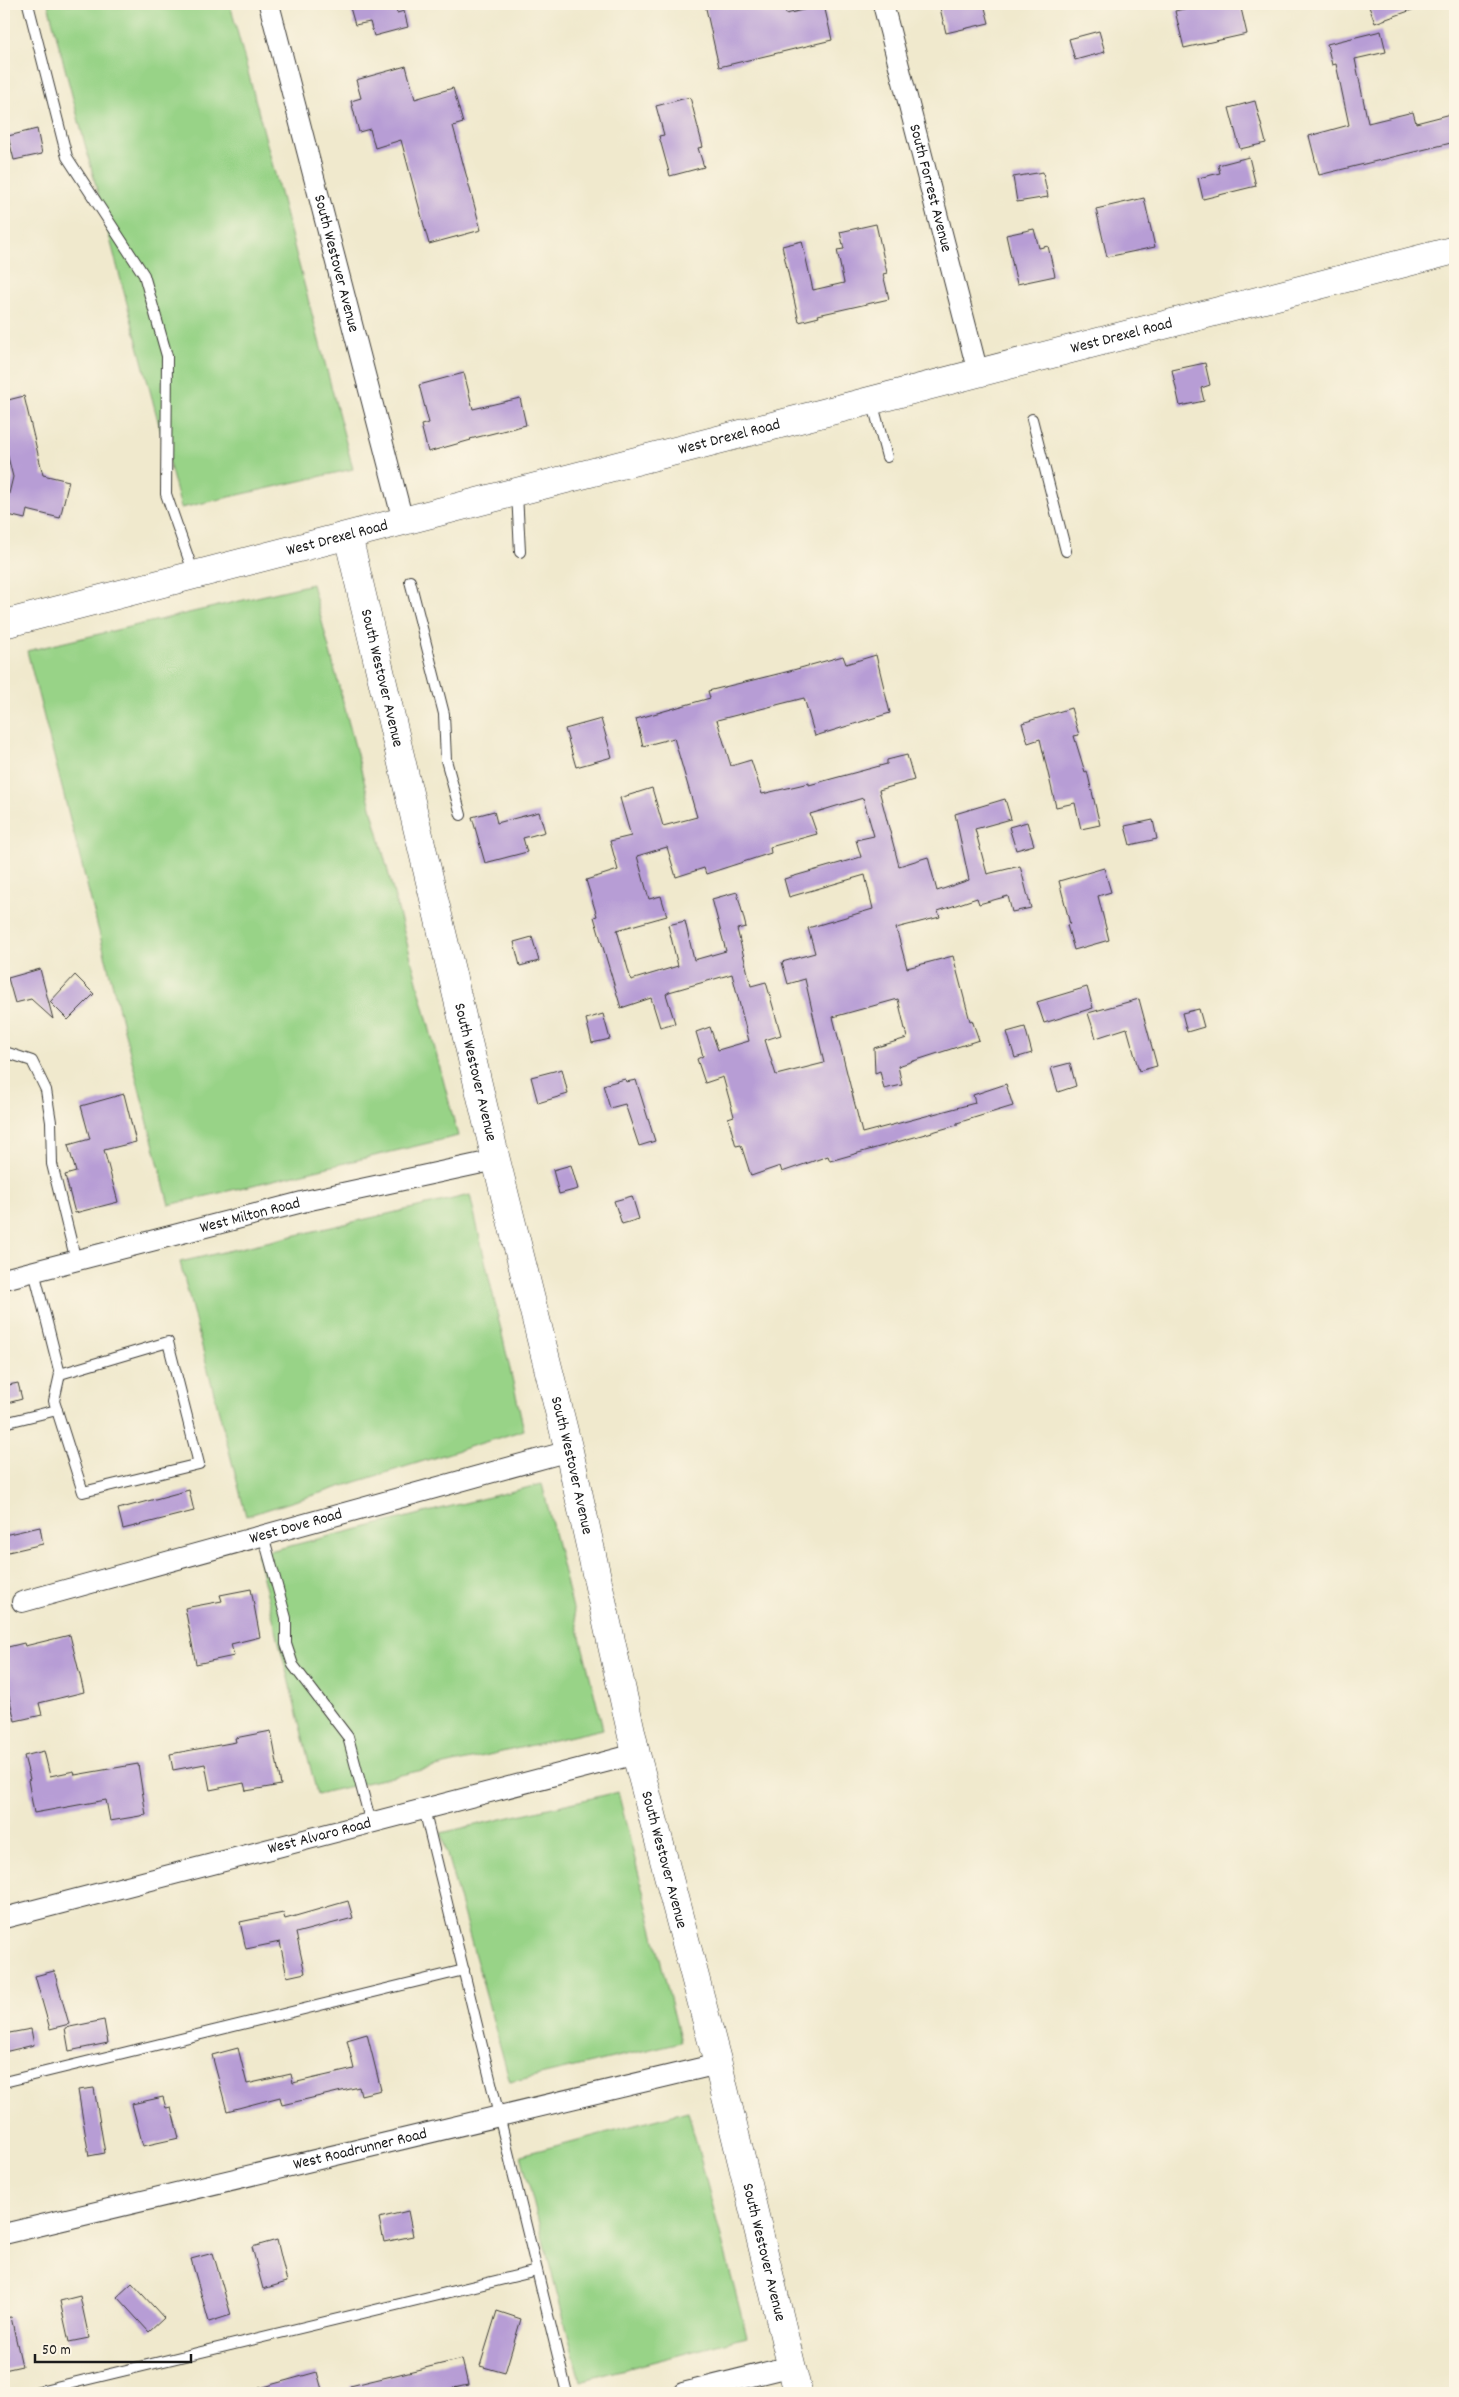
<svg xmlns="http://www.w3.org/2000/svg" width="1459" height="2397" font-family="Dekko,sans-serif">
	<style>
		.green { fill: #98d387; stroke: #5a7852 }
		.building { fill: #b79dd5; fill-rule: evenodd }
		.lines { fill: none; stroke-linecap: round; stroke-linejoin: round }
		.lane-casing { stroke: #3c3b37; stroke-width: 12 }
		.street-casing { stroke: #3c3b37; stroke-width: 22 }
		.secondary-casing { stroke: #3c3b37; stroke-width: 29 }
		.lane { stroke: #fff; stroke-width: 10 }
		.street { stroke: #fff; stroke-width: 20 }
		.secondary { stroke: #fff; stroke-width: 28 }
		.labels { text-anchor: middle; dominant-baseline: central; stroke-width: 4.5; stroke-linejoin: round; paint-order: stroke }
		.street-label { font-size: 16px; fill: #1c1c1c; stroke: #fcf5e5 }
	</style>
	<rect width="100%" height="100%" fill="#fcf5e5"/>
	<filter id="ink" filterUnits="userSpaceOnUse"><feTurbulence type="fractalNoise" baseFrequency=".02" numOctaves="2"/><feDisplacementMap in="SourceGraphic" scale="10" xChannelSelector="R" yChannelSelector="G"/><feConvolveMatrix kernelMatrix="1 2 1 2 8 2 1 2 1" color-interpolation-filters="sRGB"/></filter>
	<filter id="wash" filterUnits="userSpaceOnUse"><feTurbulence type="fractalNoise" baseFrequency=".0096" numOctaves="4" result="noise"/><feDisplacementMap in="SourceGraphic" scale="20" xChannelSelector="R" yChannelSelector="G"/><feGaussianBlur stdDeviation="1.12" result="paint"/><feColorMatrix in="noise" values="0 0 0 0 0 0 0 0 0 0 0 0 0 0 0 0 0 1.4 0 .05"/><feComposite in="paint" operator="in"/></filter>
	<g filter="url(#wash)">
		<rect width="100%" height="100%" fill="#f0e9cd"/>
		<g class="green">
			<polygon points="48,4 230,4 353,469 181,508"/>
			<polygon points="312,584 458,1136 169,1205 27,651"/>
			<polygon points="470,1195 524,1430 246,1516 180,1262"/>
			<polygon points="542,1484 603,1729 317,1794 257,1554"/>
			<polygon points="618,1792 681,2042 510,2082 441,1833"/>
			<polygon points="688,2111 747,2337 580,2381 521,2155"/>
		</g>
		<g id="blocks">
			<g class="building">
				<polygon points="349,4 395,4 397,13 404,11 408,27 374,36 370,22 355,25"/>
				<polygon points="705,4 784,4 786,14 824,5 832,40 719,67"/>
				<polygon points="939,4 984,4 989,23 946,33"/>
				<polygon points="1205,4 1240,4 1247,34 1184,48 1175,11"/>
				<polygon points="1368,4 1422,4 1423,6 1375,23"/>
				<polygon points="1099,31 1105,52 1075,60 1069,39"/>
				<polygon points="1381,31 1386,52 1355,59 1368,123 1413,112 1416,123 1455,113 1455,142 1319,175 1309,136 1349,125 1336,64 1332,65 1327,44"/>
				<polygon points="406,66 415,99 453,88 463,123 453,126 481,230 429,244 401,140 375,148 370,129 359,132 351,101 361,98 356,80"/>
				<polygon points="690,97 703,147 698,148 704,167 670,176 659,136 664,135 656,106"/>
				<polygon points="1255,101 1266,143 1240,149 1229,108"/>
				<polygon points="37,129 42,154 14,160 8,136"/>
				<polygon points="1249,157 1256,186 1203,199 1198,178 1220,173 1218,165"/>
				<polygon points="1043,172 1048,197 1017,202 1013,177"/>
				<polygon points="1144,198 1155,247 1107,257 1096,209"/>
				<polygon points="876,224 887,273 883,274 889,299 818,315 819,317 799,322 782,246 802,241 813,290 844,283 837,250 844,249 840,232"/>
				<polygon points="1034,229 1039,248 1048,246 1055,276 1017,284 1006,235"/>
				<polygon points="1205,363 1210,385 1201,388 1204,401 1180,406 1172,370"/>
				<polygon points="464,373 473,409 520,398 526,425 470,439 471,440 428,452 421,425 429,423 419,385"/>
				<polygon points="24,396 43,475 69,481 60,518 27,510 25,519 4,514 13,477 4,441 4,401"/>
				<path d="M 876,655 L 890,713 L 815,736 L 804,698 L 717,720 L 731,766 L 751,760 L 762,794 L 809,783 L 809,785 L 887,764 L 887,760 L 907,755 L 914,780 L 879,790 L 899,866 L 928,857 L 937,891 L 969,880 L 955,814 L 1005,799 L 1011,819 L 975,829 L 987,874 L 1020,866 L 1031,908 L 1012,912 L 1008,896 L 979,904 L 977,898 L 938,911 L 940,917 L 896,928 L 907,968 L 953,956 L 970,1021 L 972,1020 L 979,1040 L 898,1066 L 902,1085 L 884,1089 L 880,1071 L 875,1073 L 874,1048 L 907,1038 L 898,999 L 833,1017 L 862,1133 L 975,1103 L 973,1095 L 1006,1084 L 1013,1106 L 957,1123 L 957,1125 L 830,1161 L 828,1156 L 782,1172 L 780,1166 L 751,1176 L 741,1145 L 736,1146 L 728,1118 L 734,1116 L 723,1077 L 705,1083 L 697,1059 L 703,1056 L 696,1032 L 710,1027 L 718,1050 L 749,1041 L 732,974 L 669,992 L 666,994 L 675,1023 L 660,1027 L 651,998 L 621,1008 L 594,917 L 597,916 L 586,880 L 618,870 L 610,841 L 631,836 L 620,798 L 652,788 L 663,826 L 697,817 L 674,738 L 643,746 L 636,719 L 710,698 L 708,691 L 786,672 L 843,656 L 846,664 ZM 863,798 L 874,836 L 856,840 L 861,857 L 784,879 L 789,897 L 865,875 L 873,909 L 808,928 L 815,953 L 782,962 L 788,984 L 805,979 L 824,1063 L 776,1075 L 765,1040 L 781,1035 L 766,982 L 751,986 L 737,929 L 746,927 L 737,892 L 712,899 L 726,951 L 694,960 L 685,921 L 668,925 L 678,966 L 631,980 L 617,930 L 667,916 L 661,896 L 649,899 L 637,856 L 667,847 L 676,877 L 704,868 L 706,874 L 771,853 L 770,847 L 817,834 L 810,814 Z"/>
				<polygon points="1071,708 1079,735 1074,736 1085,772 1087,771 1100,825 1081,829 1075,803 1056,807 1040,739 1028,743 1022,723"/>
				<polygon points="601,719 612,757 576,767 565,729"/>
				<polygon points="494,811 497,823 539,812 545,832 523,838 527,852 485,863 472,817"/>
				<polygon points="1153,820 1157,839 1130,845 1125,826"/>
				<polygon points="1027,822 1034,845 1016,850 1009,827"/>
				<polygon points="1104,868 1111,892 1098,896 1109,940 1074,950 1067,925 1070,924 1059,881"/>
				<polygon points="532,937 539,961 520,966 514,942"/>
				<polygon points="40,969 53,1019 31,999 15,1003 8,978"/>
				<polygon points="75,975 94,994 68,1020 50,1002"/>
				<polygon points="1087,987 1093,1008 1044,1023 1037,1002"/>
				<polygon points="1139,999 1157,1066 1139,1071 1127,1028 1096,1038 1088,1013"/>
				<polygon points="1199,1009 1204,1027 1187,1032 1182,1013"/>
				<polygon points="603,1014 610,1039 592,1043 586,1019"/>
				<polygon points="1025,1027 1032,1053 1015,1058 1007,1032"/>
				<polygon points="1070,1063 1076,1086 1058,1092 1051,1068"/>
				<polygon points="562,1069 568,1094 538,1103 531,1077"/>
				<polygon points="625,1079 626,1082 636,1080 655,1141 639,1146 625,1104 610,1108 603,1085"/>
				<polygon points="124,1094 136,1142 104,1150 118,1202 75,1213 65,1175 76,1172 68,1145 90,1139 81,1106"/>
				<polygon points="571,1165 578,1189 559,1194 553,1170"/>
				<polygon points="632,1196 639,1219 622,1224 614,1201"/>
				<polygon points="18,1383 22,1399 4,1404 4,1386"/>
				<polygon points="189,1490 194,1511 123,1529 118,1509"/>
				<polygon points="40,1527 43,1544 4,1553 4,1535"/>
				<polygon points="251,1589 260,1637 231,1644 234,1656 196,1664 185,1608 222,1601 220,1595"/>
				<polygon points="70,1635 84,1692 39,1703 42,1715 15,1721 4,1677 4,1648 24,1643 25,1646"/>
				<polygon points="271,1731 281,1785 246,1791 244,1783 210,1790 205,1764 173,1770 170,1754 236,1742 235,1738"/>
				<polygon points="44,1751 50,1776 74,1771 75,1775 138,1764 146,1815 110,1821 106,1800 34,1813 28,1780 30,1779 24,1756"/>
				<polygon points="348,1901 353,1918 296,1933 305,1973 287,1977 280,1942 246,1949 240,1922 283,1913 285,1919"/>
				<polygon points="54,1971 69,2024 50,2029 35,1976"/>
				<polygon points="104,2020 108,2043 69,2051 65,2028"/>
				<polygon points="31,2029 34,2045 4,2052 4,2034"/>
				<polygon points="367,2034 381,2090 361,2095 359,2087 282,2105 280,2097 227,2111 212,2055 238,2048 247,2084 291,2074 293,2083 354,2069 347,2040"/>
				<polygon points="94,2088 105,2153 89,2156 78,2090"/>
				<polygon points="163,2097 166,2108 171,2107 179,2138 143,2146 132,2104"/>
				<polygon points="408,2211 413,2236 384,2242 379,2218"/>
				<polygon points="277,2240 287,2282 263,2289 252,2247"/>
				<polygon points="213,2253 231,2315 209,2322 191,2259"/>
				<polygon points="132,2283 164,2318 149,2332 117,2297"/>
				<polygon points="80,2296 89,2338 69,2342 60,2301"/>
				<polygon points="497,2311 521,2319 505,2373 480,2366"/>
				<polygon points="11,2317 22,2366 4,2370 4,2318"/>
				<polygon points="462,2359 468,2385 429,2393 351,2393 350,2386"/>
				<polygon points="317,2372 323,2393 260,2393 259,2388"/>
			</g>
		</g>
	</g>
	<g filter="url(#ink)">
		<use href="#blocks" fill-opacity="0" stroke="#3c3b37" stroke-width="1"/>
		<g class="lines">
			<defs>
				<g id="lane">
					<polyline points="28,4 67,157 144,275 167,356 166,494 194,574"/>
					<polyline points="872,401 887,457"/>
					<polyline points="1032,419 1066,551"/>
					<polyline points="517,493 520,552"/>
					<polyline points="410,581 444,714 446,760 461,815"/>
					<polyline points="4,1054 8,1053 32,1061 46,1090 51,1122 52,1164 76,1261"/>
					<polyline points="34,1271 60,1374 54,1401 83,1492 199,1464 168,1342 60,1374"/>
					<polyline points="4,1423 57,1410"/>
					<polyline points="263,1535 286,1618 286,1644 293,1665 348,1737 371,1823"/>
					<polyline points="424,1809 567,2393"/>
					<polyline points="4,2082 464,1970"/>
					<polyline points="31,2393 537,2271"/>
				</g>
				<g id="street">
					<path id="s1" d="M 269,4 L 403,521"/>
					<path id="s2" d="M 883,4 L 978,373"/>
					<path id="s3" d="M 4,1279 L 310,1200 L 496,1160"/>
					<path id="s4" d="M 22,1602 L 569,1451"/>
					<path id="s5" d="M 4,1918 L 636,1754"/>
					<path id="s6" d="M 4,2234 L 718,2064"/>
					<polyline points="683,2393 792,2366"/>
				</g>
				<g id="secondary">
					<path id="s7" d="M 348,536 L 496,1160 L 569,1451 L 636,1754 L 718,2064 L 798,2393"/>
					<path id="s8" d="M 4,624 L 1455,250"/>
				</g>
			</defs>
			<use href="#lane" class="lane-casing"/>
			<use href="#street" class="street-casing"/>
			<use href="#secondary" class="secondary-casing"/>
			<use href="#lane" class="lane"/>
			<use href="#street" class="street"/>
			<use href="#secondary" class="secondary"/>
		</g>
	</g>
	<g class="labels">
		<g class="street-label">
			<text stroke="none"><textPath href="#s2" startOffset="190">South Forrest Avenue</textPath></text>
			<text stroke="none"><textPath href="#s1" startOffset="268">South Westover Avenue</textPath></text>
			<text stroke="none"><textPath href="#s8" startOffset="1154">West Drexel Road</textPath></text>
			<text stroke="none"><textPath href="#s8" startOffset="749">West Drexel Road</textPath></text>
			<text stroke="none"><textPath href="#s8" startOffset="344">West Drexel Road</textPath></text>
			<text stroke="none"><textPath href="#s7" startOffset="146">South Westover Avenue</textPath></text>
			<text stroke="none"><textPath href="#s7" startOffset="551">South Westover Avenue</textPath></text>
			<text stroke="none"><textPath href="#s3" startOffset="254">West Milton Road</textPath></text>
			<text stroke="none"><textPath href="#s7" startOffset="956">South Westover Avenue</textPath></text>
			<text stroke="none"><textPath href="#s4" startOffset="284">West Dove Road</textPath></text>
			<text stroke="none"><textPath href="#s5" startOffset="326">West Alvaro Road</textPath></text>
			<text stroke="none"><textPath href="#s7" startOffset="1361">South Westover Avenue</textPath></text>
			<text stroke="none"><textPath href="#s6" startOffset="366">West Roadrunner Road</textPath></text>
			<text stroke="none"><textPath href="#s7" startOffset="1766">South Westover Avenue</textPath></text>
		</g>
	</g>
	<rect width="1459" height="2397" fill="none" stroke="#fcf5e5" stroke-width="20"/>
	<path d="M35 2354v8h156v-8" fill="none" stroke="#1c1c1c" stroke-width="2.5"/>
	<text x="42" y="2354" font-size="15" fill="#1c1c1c" stroke="#fcf5e5" stroke-width="4" paint-order="stroke">50 m</text>
</svg>
